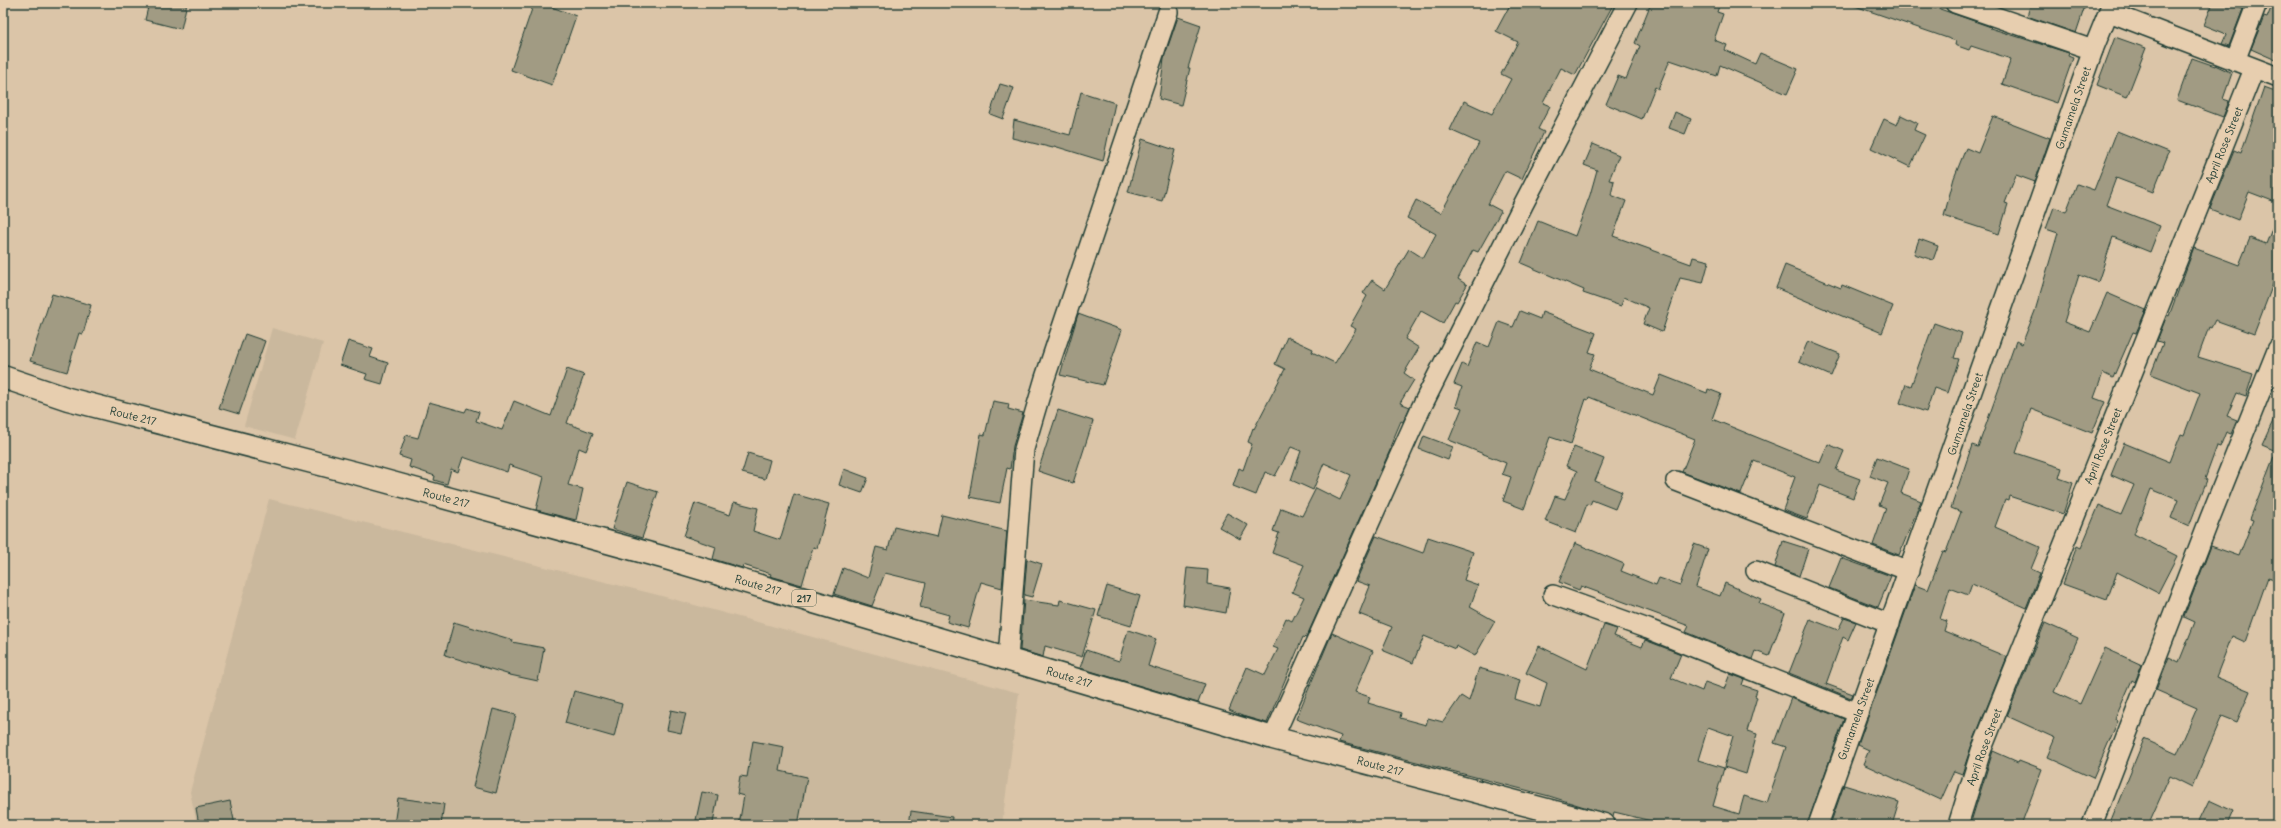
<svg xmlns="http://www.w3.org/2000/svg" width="2281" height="828" font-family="Delius,sans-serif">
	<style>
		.built { fill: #cab89d }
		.building { fill: #a19b83; stroke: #1f3d34 }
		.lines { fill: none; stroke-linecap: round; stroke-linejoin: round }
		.minor-casing { stroke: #1f3d34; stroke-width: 22 }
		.major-casing { stroke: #1f3d34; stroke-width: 25 }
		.minor { stroke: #e7ceaf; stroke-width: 19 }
		.major { stroke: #e7ceaf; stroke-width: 22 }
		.labels { text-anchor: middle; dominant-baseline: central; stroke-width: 3; stroke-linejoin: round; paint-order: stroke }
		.shield { fill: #e7ceaf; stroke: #5b6859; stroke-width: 1 }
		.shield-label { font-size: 10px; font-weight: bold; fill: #1f3d34 }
		.street-label { font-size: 11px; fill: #1f3d34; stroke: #e7ceaf }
	</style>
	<rect width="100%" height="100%" fill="#dbc5a8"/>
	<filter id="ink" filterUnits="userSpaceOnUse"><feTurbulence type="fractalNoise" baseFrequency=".025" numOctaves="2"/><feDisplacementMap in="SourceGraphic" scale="8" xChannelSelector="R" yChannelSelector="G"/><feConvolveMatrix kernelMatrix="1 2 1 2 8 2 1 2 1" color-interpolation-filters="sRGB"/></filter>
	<g filter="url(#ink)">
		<g class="built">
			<polygon points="272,328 323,343 295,440 244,426"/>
			<polygon points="269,499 654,594 1019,693 1002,825 197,825 190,792"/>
		</g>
		<g class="building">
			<polygon points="149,3 187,3 181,29 145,20"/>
			<polygon points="534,3 541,3 576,16 552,85 511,70"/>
			<polygon points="1511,3 1614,3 1575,75 1561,68 1543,103 1550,106 1538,129 1544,132 1522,179 1505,171 1488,204 1501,211 1478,252 1473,250 1458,279 1467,285 1457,302 1455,301 1443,323 1421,311 1405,339 1419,348 1404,373 1414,380 1400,403 1410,407 1403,422 1401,421 1390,447 1391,448 1306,638 1303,637 1267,723 1242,716 1229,710 1247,667 1265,675 1278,649 1273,647 1286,618 1292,621 1304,597 1292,592 1304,565 1272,553 1279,533 1273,531 1281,508 1302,516 1316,488 1340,500 1351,475 1324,463 1313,490 1291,480 1301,451 1291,447 1275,476 1265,472 1256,495 1233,486 1239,468 1243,470 1252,444 1248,442 1253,428 1254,429 1285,369 1275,364 1287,337 1313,349 1312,352 1335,363 1356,329 1350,326 1367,296 1363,293 1372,280 1385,289 1409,249 1423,258 1436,234 1407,218 1416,200 1441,213 1479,143 1450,130 1464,101 1492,114 1511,79 1501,74 1518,42 1496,31"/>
			<polygon points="1651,3 1720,3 1717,12 1723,14 1714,40 1727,45 1725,50 1755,64 1760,53 1798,69 1787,94 1720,65 1717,76 1670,60 1658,89 1655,87 1642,119 1606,104 1618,76 1626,79 1640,46 1635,43"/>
			<polygon points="1852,3 1923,3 1991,27 1990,28 2069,53 2068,56 2073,58 2057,103 2002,84 2011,59 1971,46 1969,50 1955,45 1956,41 1852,5"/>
			<polygon points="2031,3 2086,3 2076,33 2027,16"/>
			<polygon points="2213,3 2227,3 2243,9 2229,46 2222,44 2226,35 2224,33 2204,25"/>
			<polygon points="2273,3 2278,3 2278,61 2251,49 2264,17 2267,18"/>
			<polygon points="1178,17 1201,25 1188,68 1190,68 1181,105 1159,99 1164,58"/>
			<polygon points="2115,37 2146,48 2127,97 2097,85"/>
			<polygon points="2192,58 2215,66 2215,65 2232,73 2223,99 2229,101 2223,117 2177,100"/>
			<polygon points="1000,84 1014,88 1003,119 990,114"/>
			<polygon points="2264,87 2278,92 2278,203 2249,192 2238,220 2210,209 2234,150 2241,153"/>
			<polygon points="1081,92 1115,103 1103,161 1054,146 1053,148 1012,138 1014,120 1070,135"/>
			<polygon points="1675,112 1691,119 1685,134 1669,128"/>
			<polygon points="1901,115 1917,123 1914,130 1925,135 1910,167 1871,148 1884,119 1897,125"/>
			<polygon points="1993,116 2050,138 2035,182 2016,175 2005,203 2008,204 1999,234 1944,216 1954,178 1966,148 1978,153"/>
			<polygon points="2117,131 2169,152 2153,192 2116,178 2106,205 2160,226 2150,252 2113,237 2098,282 2079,275 2064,322 2090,332 2107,293 2146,310 2136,333 2133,332 2113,378 2103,373 2094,398 2105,402 2092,433 2031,409 2016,453 2062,468 2059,478 2073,483 2063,514 2009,496 2008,501 2005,500 1995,527 2040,547 2031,569 2040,573 2026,608 1972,584 1968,595 1950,588 1940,619 1947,621 1944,631 2007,657 1971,747 1962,774 1954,771 1941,800 1863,764 1869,750 1858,745 1915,585 1928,590 1943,551 1946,552 1961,512 1951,508 1972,445 1978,447 2016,341 2022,344 2035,311 2058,233 2046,229 2054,207 2066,212 2077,184 2094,190"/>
			<polygon points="1142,139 1175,150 1162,201 1128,192"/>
			<polygon points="1593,144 1619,155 1609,180 1614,181 1611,195 1626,201 1613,236 1691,264 1693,257 1709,261 1703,283 1680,278 1662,332 1643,324 1649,308 1624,297 1621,306 1583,293 1584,290 1521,263 1538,221 1575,236 1590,195 1597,170 1584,165"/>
			<polygon points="2277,216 2278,280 2275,279 2254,334 2215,320 2211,328 2209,327 2198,357 2253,374 2246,396 2237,393 2227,416 2237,420 2231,434 2226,432 2220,447 2217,446 2205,479 2207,480 2189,526 2171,518 2178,500 2151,489 2134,534 2177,556 2158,593 2117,572 2107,600 2063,584 2077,546 2081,548 2099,505 2121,515 2134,485 2111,475 2124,443 2170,462 2181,434 2184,435 2200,393 2151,374 2163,343 2157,341 2167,315 2169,316 2194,248 2239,265 2250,238 2266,244"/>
			<polygon points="1919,239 1938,246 1933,260 1914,254"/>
			<polygon points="1785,265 1841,288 1842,285 1893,306 1882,333 1776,288"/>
			<polygon points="52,294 91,305 83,334 79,333 67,372 30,361"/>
			<polygon points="1520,311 1540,319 1542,312 1596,333 1589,352 1595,354 1589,369 1653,395 1661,375 1707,393 1708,389 1721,394 1712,419 1820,463 1828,444 1844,451 1836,470 1860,479 1853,498 1820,485 1807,519 1783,510 1795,477 1754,461 1741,494 1682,472 1695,439 1589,397 1588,400 1586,399 1571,444 1550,437 1524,509 1503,501 1511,477 1502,474 1506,463 1449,440 1462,408 1456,406 1462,387 1454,384 1462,364 1467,367 1477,342 1489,347 1499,322 1513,327"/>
			<polygon points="1078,314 1122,330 1103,385 1060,375"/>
			<polygon points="1934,323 1962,333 1954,358 1959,359 1948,393 1934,388 1926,412 1900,403 1906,384 1911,386"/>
			<polygon points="245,334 265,341 239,414 219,408"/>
			<polygon points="348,341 373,349 370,357 388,363 382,384 365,379 367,374 340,365"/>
			<polygon points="1808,341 1840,354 1831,376 1799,362"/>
			<polygon points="567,369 584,375 567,423 593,433 586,451 579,448 568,485 583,489 576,520 536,510 544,477 509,465 507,472 463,457 458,472 451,469 447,484 434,480 435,476 409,467 411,460 399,456 406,435 418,438 429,402 465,412 467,408 479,412 476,421 502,430 514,401 551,416"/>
			<polygon points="993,401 1009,404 1008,409 1023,413 1013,446 1010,469 1007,468 1000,503 970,497 981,434 985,435"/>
			<polygon points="1058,410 1093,421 1073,483 1038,471"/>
			<polygon points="2278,410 2278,581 2268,577 2245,642 2232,636 2216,677 2250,691 2237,722 2222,716 2192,787 2170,776 2148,825 2109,825 2144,739 2177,754 2197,708 2156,690 2169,657 2179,662 2195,622 2184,617 2211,546 2239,556 2253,520 2250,519 2276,451 2262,445"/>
			<polygon points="1424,436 1453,447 1448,460 1419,449"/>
			<polygon points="1574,447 1604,459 1595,481 1622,492 1615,509 1592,500 1590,505 1587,504 1576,533 1545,521 1555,496 1565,499 1577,471 1566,466"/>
			<polygon points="748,453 770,460 765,479 742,473"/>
			<polygon points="1877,457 1909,469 1901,493 1921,501 1899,555 1873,545 1886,508 1879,505 1888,483 1870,476"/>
			<polygon points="844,469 868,478 862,493 839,485"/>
			<polygon points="627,482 658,492 642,538 612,529"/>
			<polygon points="794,494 829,504 817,548 813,547 802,585 770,576 771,574 743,565 742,568 713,559 716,547 684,536 695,503 730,515 734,502 758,508 753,531 780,540"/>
			<polygon points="1227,513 1248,525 1240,539 1219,527"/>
			<polygon points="942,515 1007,531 1002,588 981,582 968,628 947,622 949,615 920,607 926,583 885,573 872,606 834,594 843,568 868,578 876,547 888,550 894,527 937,537"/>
			<polygon points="1376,536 1423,553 1428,537 1473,552 1464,580 1478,585 1470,607 1495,621 1475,656 1456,646 1455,649 1424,636 1413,663 1382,650 1392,627 1359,614 1370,586 1356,581"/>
			<polygon points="1783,541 1808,549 1799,576 1775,567"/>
			<polygon points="1575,543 1624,564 1621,571 1656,585 1659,578 1680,585 1694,544 1708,549 1696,587 1720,596 1725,583 1761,599 1759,603 1785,613 1769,656 1755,651 1752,659 1686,632 1689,626 1581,586 1579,590 1559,582"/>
			<polygon points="1841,558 1891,576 1878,607 1829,588"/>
			<polygon points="1027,559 1042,564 1032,597 1024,595"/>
			<polygon points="1187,568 1208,570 1207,584 1230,588 1226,613 1183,605"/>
			<polygon points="1107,586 1140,596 1131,626 1098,616"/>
			<polygon points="1024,600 1059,605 1060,600 1096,610 1082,657 1045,646 1043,657 1020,650"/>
			<polygon points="1844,618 1856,622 1848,640 1843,637 1826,684 1853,694 1851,698 1789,673 1810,619 1838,630"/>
			<polygon points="454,622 513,640 512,642 544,648 538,681 510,675 445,655"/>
			<polygon points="2045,623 2078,638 2054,692 2080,704 2105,648 2142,665 2135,682 2132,680 2115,719 2118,721 2093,778 2047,757 2055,738 2007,716"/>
			<polygon points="1604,625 1617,629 1614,636 1642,647 1645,640 1681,654 1671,678 1702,691 1705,682 1724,689 1730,674 1744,679 1742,685 1757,690 1755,696 1757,697 1747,731 1757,734 1746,774 1724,767 1733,736 1708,727 1698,760 1724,768 1713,806 1739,814 1744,796 1767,803 1786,747 1774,743 1791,698 1844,719 1807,825 1668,825 1614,812 1613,816 1549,796 1339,742 1341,736 1296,719 1332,633 1373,651 1355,692 1370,697 1368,703 1401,713 1400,718 1426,725 1428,718 1443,722 1461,696 1469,701 1479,668 1520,680 1515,699 1540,707 1547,683 1526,673 1539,646 1587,669"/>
			<polygon points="1128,630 1156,639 1148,666 1205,684 1198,703 1080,668 1086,650 1119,661"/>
			<polygon points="574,691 622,704 614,737 565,723"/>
			<polygon points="493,709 516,715 496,793 473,787"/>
			<polygon points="671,710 686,713 681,733 667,730"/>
			<polygon points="753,741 784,747 780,771 807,777 798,825 739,825 744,796 737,794 740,776 747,777"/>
			<polygon points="1993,751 2018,762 2019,760 2042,769 2021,825 1970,825"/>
			<polygon points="1844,785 1899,802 1892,825 1830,825"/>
			<polygon points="702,792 718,795 713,823 696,820"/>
			<polygon points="398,798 444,804 441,825 394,825"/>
			<polygon points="2209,800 2233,811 2227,825 2197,825"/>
			<polygon points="230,801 235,825 199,825 196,808"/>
			<polygon points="911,811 952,817 951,825 909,825"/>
		</g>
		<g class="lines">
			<defs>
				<g id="minor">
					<polyline points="1955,3 2093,50"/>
					<polyline points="2109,12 2278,77"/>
					<polyline points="2235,61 2257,3"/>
					<polyline points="1676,481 1909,571"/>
					<polyline points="1756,571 1890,624"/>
					<polyline points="1553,595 1648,629 1858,713"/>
					<polyline points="1008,658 1024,449 1045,378 1168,12"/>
					<polyline points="1273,738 1421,408 1523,205 1628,3"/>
					<polyline points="1818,825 2093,50 2112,3"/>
					<polyline points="1958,825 1981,751 2254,69"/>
					<polyline points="2092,825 2210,518 2278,348"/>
				</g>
				<polyline id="major" points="3,377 68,399 359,474 662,557 1273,738 1604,825"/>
			</defs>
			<use href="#minor" class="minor-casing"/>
			<use href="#major" class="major-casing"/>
			<use href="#minor" class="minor"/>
			<use href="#major" class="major"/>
		</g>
	</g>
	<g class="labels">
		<rect class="shield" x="792" y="590" width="24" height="16" rx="3"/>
		<g class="shield-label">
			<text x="804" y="598">217</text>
		</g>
		<g class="street-label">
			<text transform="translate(2073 108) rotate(-71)">Gumamela Street</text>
			<text transform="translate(2224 145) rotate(-68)">April Rose Street</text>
			<text transform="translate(1965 414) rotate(-71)">Gumamela Street</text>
			<text transform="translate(133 416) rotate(14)">Route 217</text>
			<text transform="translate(2103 446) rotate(-68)">April Rose Street</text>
			<text transform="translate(446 498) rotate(15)">Route 217</text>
			<text transform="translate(758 585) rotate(16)">Route 217</text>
			<text transform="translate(1069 677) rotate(17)">Route 217</text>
			<text transform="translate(1856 719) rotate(-70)">Gumamela Street</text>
			<text transform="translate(1984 747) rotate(-70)">April Rose Street</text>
			<text transform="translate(1380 766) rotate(15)">Route 217</text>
		</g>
	</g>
	<rect width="2281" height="828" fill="none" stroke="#e7ceaf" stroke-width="16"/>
	<rect x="8" y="8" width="2265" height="812" fill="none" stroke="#1f3d34" stroke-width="1.5" filter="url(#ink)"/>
</svg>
